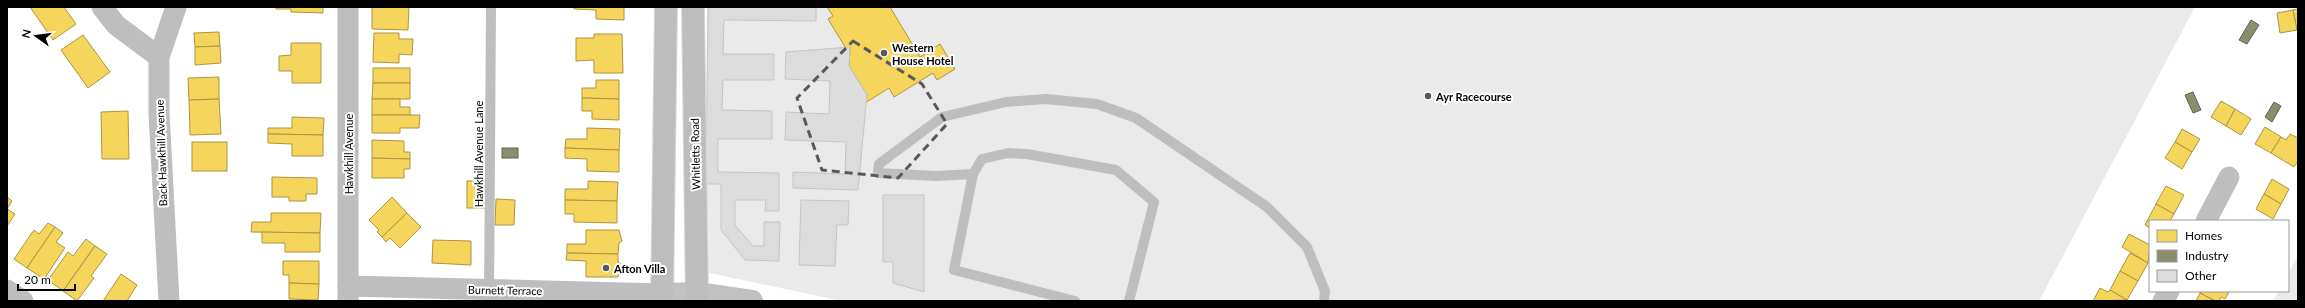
<svg xmlns="http://www.w3.org/2000/svg" width="2305" height="308" font-family="Lato,sans-serif">
	<style>
		.green { fill: #eaeaea }
		.homes { fill: #f6d55c; stroke: #ac9540 }
		.industry { fill: #8c8c6e; stroke: #62624d }
		.building { fill: #dcdcdc; stroke: #c5c5c5 }
		.lines { fill: none; stroke-linecap: round; stroke-linejoin: round }
		.primary-casing { stroke: #dbdbdb; stroke-width: 24 }
		.service { stroke: #bebebe; stroke-width: 10 }
		.minor { stroke: #bebebe; stroke-width: 21 }
		.secondary { stroke: #c1c1c1; stroke-width: 22 }
		.primary { stroke: #bdbdbd; stroke-width: 22 }
		.marked { fill: none; stroke: #595959; stroke-width: 3; stroke-dasharray: 8 5; stroke-linejoin: round }
		.poi-dot { fill: #595959; stroke: #fff; stroke-width: 1.5 }
		.labels { text-anchor: middle; dominant-baseline: central; stroke-width: 4; stroke-linejoin: round; paint-order: stroke }
		.poi-label { font-size: 11px; font-weight: bold; fill: #000; stroke: #fff; text-anchor: start }
		.street-label { font-size: 11px; fill: #000; stroke: #fff }
	</style>
	<rect width="100%" height="100%" fill="#fff"/>
	<g class="green">
		<polygon points="707,7 2195,7 2039,301 842,301 705,272"/>
		<polygon points="2298,255 2298,301 2273,301 2279,291 2288,291 2288,274"/>
	</g>
	<g class="homes">
		<polygon points="30,7 64,7 76,24 53,40"/>
		<polygon points="276,7 323,7 323,13 291,12 291,9 276,9"/>
		<polygon points="372,7 409,7 408,30 372,29"/>
		<polygon points="574,7 624,7 624,20 596,19 596,10 574,9"/>
		<polygon points="827,7 890,7 920,57 940,44 955,69 937,80 933,73 894,97 889,88 865,103 867,95 849,66 850,47 847,50 828,19 833,16"/>
		<polygon points="2298,9 2298,30 2297,30 2293,10"/>
		<polygon points="2293,10 2297,30 2280,33 2277,13"/>
		<polygon points="219,32 220,46 195,47 194,33"/>
		<polygon points="374,33 399,33 399,39 413,39 412,55 399,54 399,63 373,62"/>
		<polygon points="594,34 622,34 623,73 594,73 594,60 576,61 576,38 594,38"/>
		<polygon points="83,35 110,72 88,88 61,50"/>
		<polygon points="291,43 321,43 321,83 292,83 292,71 279,71 279,56 291,55"/>
		<polygon points="220,46 221,63 195,65 195,47"/>
		<rect x="373" y="68" width="37" height="15"/>
		<polygon points="219,77 219,99 189,100 188,78"/>
		<polygon points="596,80 619,80 619,99 582,98 582,88 596,88"/>
		<polygon points="373,83 410,83 410,99 372,99"/>
		<polygon points="582,98 619,99 619,120 592,119 592,111 582,111"/>
		<polygon points="219,99 221,134 190,135 189,100"/>
		<polygon points="372,99 400,99 400,107 410,107 410,115 372,115"/>
		<polygon points="2221,101 2235,109 2226,126 2211,117"/>
		<polygon points="2235,109 2251,119 2241,135 2226,126"/>
		<polygon points="128,111 129,159 102,159 101,112"/>
		<polygon points="372,115 420,115 419,128 400,128 400,133 372,133"/>
		<polygon points="292,117 324,118 323,135 268,134 268,128 292,128"/>
		<polygon points="2265,127 2281,137 2271,153 2255,144"/>
		<polygon points="587,128 620,129 619,150 565,148 566,139 587,139"/>
		<polygon points="2182,129 2200,139 2192,152 2175,142"/>
		<polygon points="268,134 323,135 323,156 292,156 292,144 268,143"/>
		<polygon points="2290,134 2298,138 2298,161 2294,167 2271,153 2281,137 2286,140"/>
		<polygon points="372,140 404,141 404,152 410,152 410,159 372,158"/>
		<rect x="192" y="142" width="35" height="29"/>
		<polygon points="2175,142 2192,152 2182,169 2165,158"/>
		<polygon points="565,148 619,150 619,172 587,171 587,159 565,158"/>
		<polygon points="372,158 410,159 410,169 404,169 404,178 372,178"/>
		<polygon points="272,177 317,178 317,194 306,194 306,201 289,201 289,197 272,197"/>
		<polygon points="2272,179 2289,189 2281,204 2264,194"/>
		<rect x="467" y="181" width="19" height="27"/>
		<polygon points="588,181 618,182 617,201 565,200 565,189 588,189"/>
		<polygon points="2166,186 2184,195 2174,214 2156,204"/>
		<polygon points="2264,194 2281,204 2273,219 2256,209"/>
		<polygon points="7,197 12,201 7,209 15,214 7,226"/>
		<polygon points="392,197 407,213 382,237 377,232 379,230 369,220"/>
		<polygon points="496,199 515,200 514,225 495,225"/>
		<polygon points="565,200 617,201 617,223 574,222 574,214 565,214"/>
		<polygon points="2156,204 2174,214 2170,221 2150,221 2150,228 2145,225"/>
		<polygon points="271,213 321,213 320,233 251,232 252,222 271,222"/>
		<polygon points="407,213 421,227 400,248 390,238 386,242 382,237"/>
		<polygon points="48,223 55,227 27,268 14,259 34,230 39,234"/>
		<polygon points="55,227 63,233 56,242 65,248 44,279 27,268"/>
		<polygon points="586,230 619,230 622,241 619,243 618,254 567,253 567,244 586,244"/>
		<polygon points="262,232 320,233 320,252 285,252 285,243 262,243"/>
		<polygon points="2129,234 2150,245 2148,263 2122,247"/>
		<polygon points="86,239 95,246 63,291 48,280 68,252 73,256"/>
		<polygon points="433,240 471,241 471,265 432,263"/>
		<polygon points="95,246 107,254 91,276 94,278 77,301 63,291"/>
		<polygon points="567,253 618,254 618,262 621,264 618,277 586,277 586,261 566,260"/>
		<polygon points="2130,253 2148,263 2138,281 2120,271"/>
		<polygon points="283,261 319,261 319,284 289,283 289,275 283,275"/>
		<polygon points="2120,271 2138,281 2127,300 2110,290"/>
		<polygon points="121,274 137,285 127,301 103,301"/>
		<polygon points="289,283 319,284 318,300 289,299"/>
		<polygon points="2100,288 2108,292 2110,290 2127,300 2093,301"/>
		<polygon points="2201,291 2227,291 2229,292 2225,299 2221,297 2219,301 2215,301 2200,293"/>
		<polygon points="2200,293 2215,301 2196,301"/>
	</g>
	<g class="industry">
		<polygon points="2251,20 2259,25 2247,44 2239,40"/>
		<polygon points="2193,92 2201,110 2193,113 2185,95"/>
		<polygon points="2274,102 2281,106 2272,122 2265,117"/>
		<rect x="502" y="148" width="16" height="10"/>
	</g>
	<g class="building">
		<polygon points="708,7 816,7 816,21 724,20 723,54 774,54 774,80 723,80 722,110 772,111 772,139 718,139 718,172 779,173 779,211 765,211 766,200 735,200 735,225 753,246 764,246 764,222 780,222 779,261 745,260 721,230 721,184 706,184"/>
		<polygon points="850,47 849,66 867,95 858,190 793,188 793,172 845,174 846,142 785,140 786,112 829,114 830,81 785,79 786,52"/>
		<polygon points="883,195 924,195 924,292 893,283 893,262 883,262"/>
		<polygon points="801,200 849,201 848,225 837,225 835,266 799,265"/>
	</g>
	<g class="lines">
		<defs>
			<g id="primary">
				<polyline points="693,7 697,301"/>
				<polyline points="662,301 666,7"/>
			</g>
		</defs>
		<use href="#primary" class="primary-casing"/>
		<g class="service">
			<polyline points="973,174 936,176 878,173 879,164 942,117 1006,102 1046,99 1097,104 1136,118 1267,207 1307,247 1325,291 1324,301"/>
			<polyline points="489,301 491,7"/>
			<polyline points="1075,301 954,270 973,174 982,159 1008,153 1027,154 1116,170 1154,202 1129,301"/>
		</g>
		<g class="minor">
			<polyline points="102,7 116,25 159,57"/>
			<polyline points="348,7 348,301"/>
			<polyline points="2206,221 2229,177"/>
			<polyline points="348,286 662,294"/>
			<polyline points="7,290 23,301"/>
			<polyline points="169,301 159,113 159,57 176,7"/>
			<polyline points="2163,301 2169,291"/>
		</g>
		<polyline class="secondary" points="662,294 697,293 752,301"/>
		<use href="#primary" class="primary"/>
	</g>
	<path class="marked" d="M 853,41 L 922,84 L 947,124 L 898,178 L 822,170 L 797,98 Z"/>
	<g class="poi-dot">
		<circle cx="884" cy="53" r="4"/>
		<circle cx="1428" cy="96" r="4"/>
		<circle cx="606" cy="268" r="4"/>
	</g>
	<g class="labels">
		<g class="poi-label">
			<text x="892" y="47">Western<tspan x="892" dy="13">House Hotel</tspan></text>
			<text x="1436" y="96">Ayr Racecourse</text>
			<text x="614" y="268">Afton Villa</text>
		</g>
		<g class="street-label">
			<text transform="translate(161 153) rotate(-92)">Back Hawkhill Avenue</text>
			<text transform="translate(348 154) rotate(-90)">Hawkhill Avenue</text>
			<text transform="translate(478 154) rotate(-90)">Hawkhill Avenue Lane</text>
			<text transform="translate(695 154) rotate(-91)">Whitletts Road</text>
			<text transform="translate(505 290) rotate(1)">Burnett Terrace</text>
		</g>
	</g>
	<rect width="2305" height="308" fill="none" stroke="#000000" stroke-width="16"/>
	<rect x="2149" y="220" width="140" height="72" fill="#ffffff" stroke="#999999"/>
	<rect x="2157" y="230" width="20" height="12" fill="#f6d55c" stroke="#999999"/>
	<text x="2185" y="240" font-size="12" fill="#000000">Homes</text>
	<rect x="2157" y="250" width="20" height="12" fill="#8c8c6e" stroke="#999999"/>
	<text x="2185" y="260" font-size="12" fill="#000000">Industry</text>
	<rect x="2157" y="270" width="20" height="12" fill="#dcdcdc" stroke="#999999"/>
	<text x="2185" y="280" font-size="12" fill="#000000">Other</text>
	<g transform="translate(36 36) rotate(284)" stroke="#ffffff" stroke-width="3" paint-order="stroke">
	<path d="M0-3L7 15L0 10L-7 15Z" fill="#000000"/>
	<text y="-6" font-size="11" font-weight="bold" text-anchor="middle" fill="#000000">N</text>
	</g>
	<path d="M18 284v6h57v-6" fill="none" stroke="#000000" stroke-width="2"/>
	<text x="24" y="284" font-size="12" fill="#000000" stroke="#ffffff" stroke-width="3" paint-order="stroke">20 m</text>
</svg>
